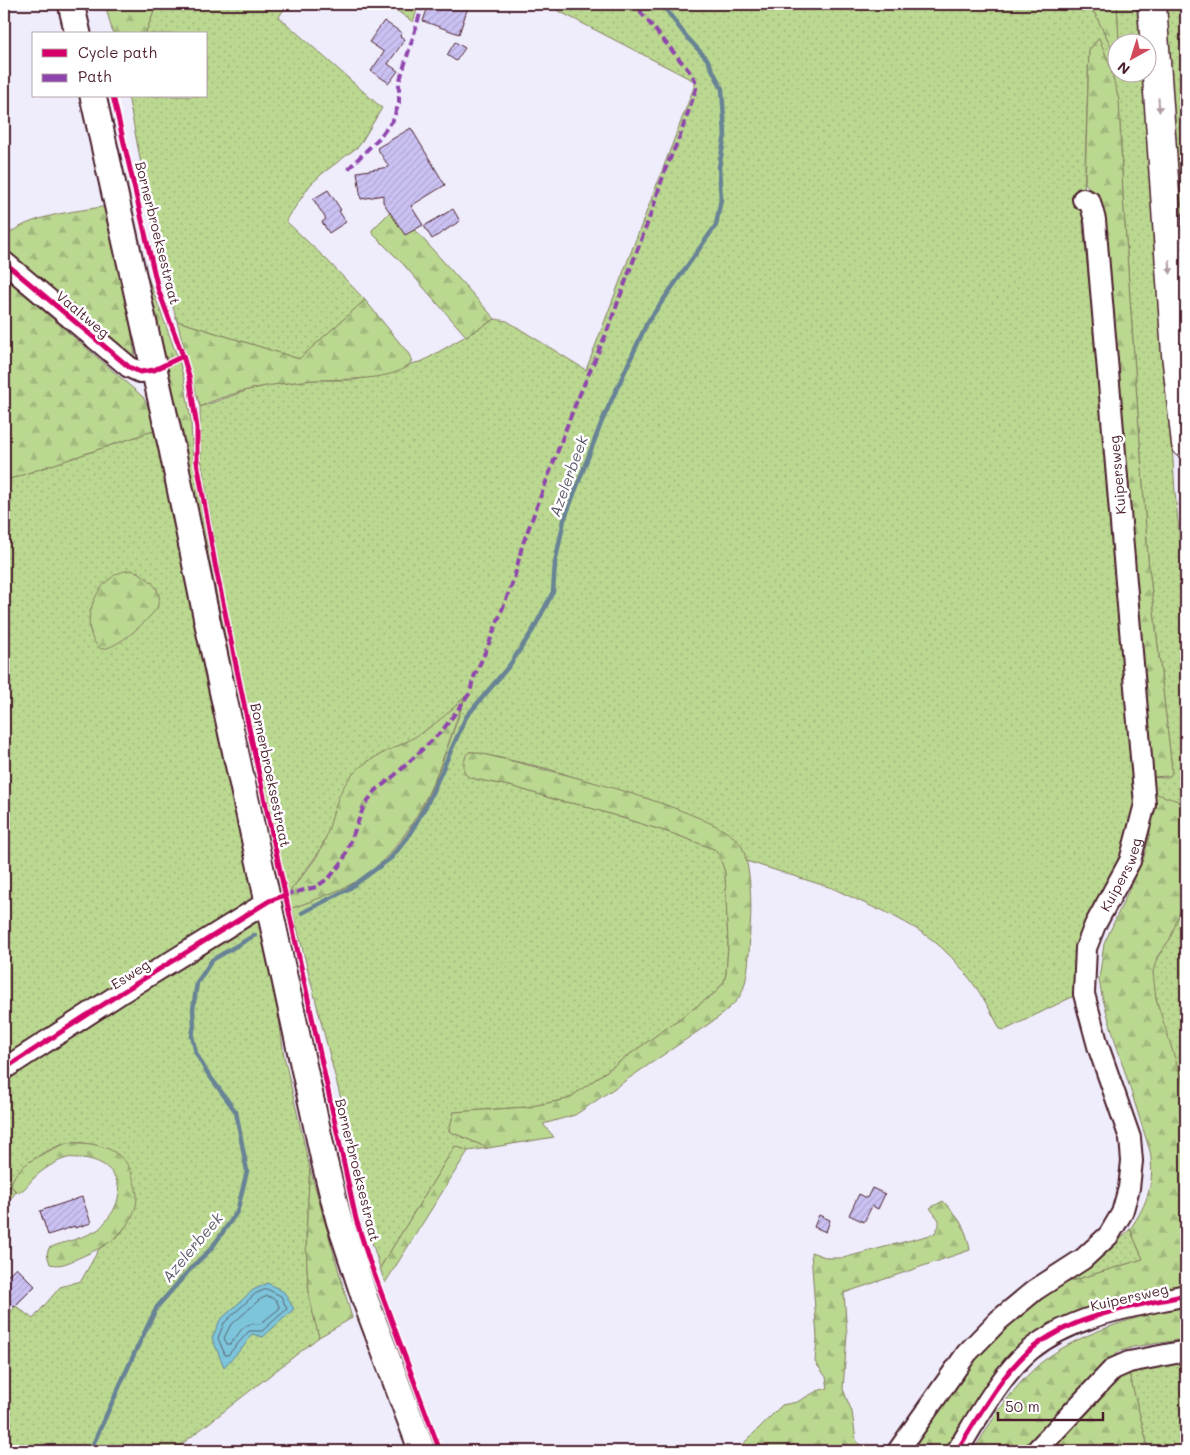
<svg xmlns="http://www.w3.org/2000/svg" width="1190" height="1455" font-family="Mali,sans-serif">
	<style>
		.grass { fill: url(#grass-dots); stroke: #827c5e; fill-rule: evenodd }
		.forest { fill: url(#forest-firs); stroke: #827c5e }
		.water { fill: #7bc5db; stroke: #678395 }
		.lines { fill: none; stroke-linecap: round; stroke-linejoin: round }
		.shore { stroke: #5e6171; stroke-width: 1 }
		.stream { stroke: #678395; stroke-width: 4.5 }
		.building { fill: url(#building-hatch); stroke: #4a1f2b }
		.minor-casing { stroke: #4a1f2b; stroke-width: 24 }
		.major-casing { stroke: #4a1f2b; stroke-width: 29 }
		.highway-casing { stroke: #4a1f2b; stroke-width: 31 }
		.minor { stroke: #fff; stroke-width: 20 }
		.major { stroke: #fff; stroke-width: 25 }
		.highway { stroke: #fff; stroke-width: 28 }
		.quiet { stroke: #8e44ad; stroke-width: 4; stroke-dasharray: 8 4; stroke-linecap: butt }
		.cycleway-casing { stroke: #fff; stroke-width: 8 }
		.cycleway { stroke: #d6006c; stroke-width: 5 }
		.oneway { fill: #ae9aa0 }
		.labels { text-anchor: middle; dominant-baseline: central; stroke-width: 5; stroke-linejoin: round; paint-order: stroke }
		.street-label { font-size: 14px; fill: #4a1f2b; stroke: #fff }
		.water-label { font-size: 15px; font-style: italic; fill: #5b5969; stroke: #fff }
	</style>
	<defs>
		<pattern id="grass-dots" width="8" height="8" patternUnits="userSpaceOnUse" patternTransform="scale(1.25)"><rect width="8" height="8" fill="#bbd891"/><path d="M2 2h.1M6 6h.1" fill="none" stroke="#a2b97d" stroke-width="1.8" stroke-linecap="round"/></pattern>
		<pattern id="forest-firs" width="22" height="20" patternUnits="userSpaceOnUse" patternTransform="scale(1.25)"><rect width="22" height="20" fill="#bbd891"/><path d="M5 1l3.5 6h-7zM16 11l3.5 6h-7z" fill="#a2b97d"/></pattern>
		<pattern id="building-hatch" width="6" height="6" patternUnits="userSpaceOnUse" patternTransform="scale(1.25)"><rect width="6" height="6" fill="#cbc2f4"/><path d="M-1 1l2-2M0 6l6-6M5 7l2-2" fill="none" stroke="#b0a6d1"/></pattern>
	</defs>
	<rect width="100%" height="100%" fill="#efedfc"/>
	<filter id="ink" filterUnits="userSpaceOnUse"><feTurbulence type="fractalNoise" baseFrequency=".02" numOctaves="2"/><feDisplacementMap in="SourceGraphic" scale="10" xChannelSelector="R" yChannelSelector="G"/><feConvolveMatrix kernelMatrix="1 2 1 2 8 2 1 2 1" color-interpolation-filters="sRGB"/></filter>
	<g filter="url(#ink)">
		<g class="grass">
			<path d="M 157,4 L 287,4 L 279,17 L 382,108 L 359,146 L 323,173 L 310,185 L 286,221 L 328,261 L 365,300 L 299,359 L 177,321 C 155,248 143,171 128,96 L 206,96 L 206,34 L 145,34 Z"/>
			<polygon points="387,4 419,4 413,22"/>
			<path d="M 545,4 L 1090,4 L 1117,58 L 1118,72 L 1142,73 L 1161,315 L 1164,324 L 1175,492 L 1186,598 L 1186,1089 C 1177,1067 1149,991 1153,970 C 1156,958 1163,949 1170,939 L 1150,777 L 1165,778 L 1171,761 L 1148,558 L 1123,197 L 1119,100 L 1099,38 L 1089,50 L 1083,226 L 1105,429 L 1139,787 L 1134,840 L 1076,951 L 1076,995 L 1005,1030 L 1000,1029 C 983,994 961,962 930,938 C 915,927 897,918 880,909 L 879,910 L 832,888 L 746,861 L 741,845 L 662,804 L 545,768 L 474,752 L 469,752 L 475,779 L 514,787 L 560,801 L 581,805 L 674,834 L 714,849 L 719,855 L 725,872 L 728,945 L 726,974 L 724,982 L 715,993 L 568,1099 L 527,1107 L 454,1112 L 449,1131 L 488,1148 L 468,1151 L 455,1146 L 380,1268 L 372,1242 L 343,1107 L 292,908 C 314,900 342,890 362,878 C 422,840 442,760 465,698 L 443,719 L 418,736 L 368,761 L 329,831 L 319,852 L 288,894 L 223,592 L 201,459 L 200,407 L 248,390 L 270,385 L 313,380 L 354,380 L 404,369 L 411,364 L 423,361 L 495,319 L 507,321 L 586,370 L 696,82 Z"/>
			<polygon points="1117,4 1136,4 1140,42 1119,42"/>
			<polygon points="1165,4 1182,4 1186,58 1186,305"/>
			<path d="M 159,429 L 256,900 L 4,1064 L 4,481 ZM 138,571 L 156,589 L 157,608 L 127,636 L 90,611 L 101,588 Z"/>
			<polygon points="198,489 212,570 281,893 275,896 189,504"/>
			<path d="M 256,917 L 265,922 L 268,935 L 284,1056 L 310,1169 L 306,1230 L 307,1268 L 309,1294 L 319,1337 L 173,1451 L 4,1451 L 4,1319 L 16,1306 L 33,1319 L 60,1287 L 81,1281 L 99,1249 L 121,1233 L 133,1215 L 106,1148 C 94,1145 80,1141 68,1143 C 50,1147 14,1167 11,1186 L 16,1192 L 4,1207 L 4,1074 Z"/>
			<polygon points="1130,1229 1143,1259 1059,1285 1110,1250"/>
			<polygon points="1186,1357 1186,1451 1149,1451 1128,1369"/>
		</g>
		<g class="forest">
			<polygon points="105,4 157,4 145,34 113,34"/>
			<polygon points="1090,4 1117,4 1119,42 1118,42 1117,58"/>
			<polygon points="1099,38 1109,63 1119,100 1123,197 1148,558 1171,761 1172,772 1170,776 1150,777 1123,428 1094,194 1085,183 1089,50"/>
			<path d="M 108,206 L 124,279 L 136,364 L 4,250 L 4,237 C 33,214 73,212 108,206 Z"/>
			<polygon points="396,206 412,231 415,230 495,319 466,336 403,264 372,233 372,230"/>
			<polygon points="133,237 177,356 160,364"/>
			<polygon points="10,282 143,397 159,429 4,481 4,286"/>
			<path d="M 365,300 L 408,353 L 412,360 C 403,382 335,379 314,380 C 301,381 286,383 273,385 C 255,387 215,398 200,407 L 177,321 L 299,359 Z"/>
			<polygon points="179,360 184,379 191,421 192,450 198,489 189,504 161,368"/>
			<path d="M 131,570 C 141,572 157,584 159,595 C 160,599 158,604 157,608 C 146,622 119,648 101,649 C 79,632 91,593 110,579 C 116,573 123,571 131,570 Z"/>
			<path d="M 465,696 C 442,761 422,833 365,876 C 348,888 312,901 292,908 L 288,894 C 298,880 312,866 320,851 C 333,826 333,795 353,774 C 370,755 397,749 418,735 C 436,724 451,711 465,696 Z"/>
			<path d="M 469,752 L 474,752 C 521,763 719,809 741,845 C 751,863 752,908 750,928 C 749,948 750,983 738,999 C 733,1005 725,1011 719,1017 L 575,1115 L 543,1124 L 554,1137 L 488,1148 L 449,1131 L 454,1112 L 527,1107 L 568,1099 L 715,993 L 724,982 L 726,974 L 728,945 L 725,872 L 719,855 L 714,849 L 674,834 L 581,805 L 560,801 L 514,787 L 475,779 L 467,776 L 464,772 L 464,763 L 466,755 Z"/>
			<path d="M 1151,792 L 1181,802 L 1182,906 L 1170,939 L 1157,957 L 1153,972 L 1156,999 L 1179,1071 L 1186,1089 L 1186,1283 L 1162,1292 L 1062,1322 L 950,1451 L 907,1451 L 967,1367 L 1017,1313 L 1059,1285 L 1143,1259 L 1130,1229 C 1148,1203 1155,1182 1150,1151 L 1116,1044 L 1102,996 L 1099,979 L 1104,944 L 1144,857 L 1150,832 L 1152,807 Z"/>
			<path d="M 67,1143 C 88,1142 114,1145 127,1164 C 131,1169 132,1176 134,1182 C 141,1201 135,1215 122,1231 C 112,1243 96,1250 83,1256 C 71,1261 63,1267 50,1264 L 47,1254 L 49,1248 C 65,1241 83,1239 99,1229 C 102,1226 106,1221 109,1217 C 131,1189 113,1158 78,1158 C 75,1158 70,1157 67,1158 C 56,1161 42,1170 34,1178 C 28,1184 25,1190 18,1193 L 11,1186 C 14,1164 49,1151 67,1143 Z"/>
			<polygon points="455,1146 468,1151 385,1283 380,1268"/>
			<path d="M 310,1169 L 352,1318 L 319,1337 C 315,1322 311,1307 309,1292 C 304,1251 307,1210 310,1169 Z"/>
			<path d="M 943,1201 C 959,1218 966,1227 970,1250 L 844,1293 L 847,1334 L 843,1389 L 852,1412 L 856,1440 L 865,1451 L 736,1451 L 782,1405 L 797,1402 L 817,1391 L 828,1388 L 826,1377 L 815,1362 L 817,1338 L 811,1252 L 828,1258 L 843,1258 L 934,1234 L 939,1226 L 939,1220 L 930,1208 Z"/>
			<path d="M 1186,1305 L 1186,1339 L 1133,1347 L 1118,1352 L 1062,1409 L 1025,1451 L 973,1451 C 991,1422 1009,1392 1035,1368 C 1071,1334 1139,1316 1186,1305 Z"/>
			<polygon points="1128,1369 1149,1451 1046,1451 1098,1392"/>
		</g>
		<polygon class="water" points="268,1283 284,1292 294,1309 263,1337 252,1334 244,1346 224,1367 212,1338 220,1320 253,1290"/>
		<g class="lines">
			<g class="shore">
				<polygon points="267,1289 281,1296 287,1309 262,1331 249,1331 228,1355 225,1355 218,1338 224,1323 255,1294"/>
				<path d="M 268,1296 L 276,1300 L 279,1306 L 279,1309 L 260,1324 C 241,1322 242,1332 230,1344 L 227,1344 L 224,1338 L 230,1326 L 259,1300 Z"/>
			</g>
			<g class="stream">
				<polyline points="302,913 350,888 391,858 408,837 427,804 466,717 509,666 533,630 553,592 555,563 564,520 602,421 647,323 716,225 721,199 719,167 725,135 722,89 707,59 685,35 662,4"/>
				<polyline points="90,1451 135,1352 157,1307 192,1267 211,1249 237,1212 247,1171 236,1112 206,1071 196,1053 192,1036 194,1025 193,1009 197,983 212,960 255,935"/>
			</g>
		</g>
		<g class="building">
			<polygon points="429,4 469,4 459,34 423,21"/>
			<polygon points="384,21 402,33 400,36 405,39 388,64 398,71 389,83 371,71 384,52 369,42"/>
			<polygon points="455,42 465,48 456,61 447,55"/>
			<polygon points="411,128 445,185 411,206 423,225 405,235 383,202 383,195 361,199 357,172 389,167 377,148"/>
			<polygon points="328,190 341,210 339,211 346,222 329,233 322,222 326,219 313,199"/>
			<polygon points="453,209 460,221 432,239 424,226"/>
			<polygon points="872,1188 885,1194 878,1209 872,1206 864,1222 849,1215 859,1194 867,1198"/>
			<polygon points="82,1197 91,1223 75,1228 75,1226 48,1235 40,1211"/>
			<polygon points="819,1215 830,1220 826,1232 814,1227"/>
			<polygon points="16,1267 35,1286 14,1307 4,1297 4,1279"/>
		</g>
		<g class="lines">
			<defs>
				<g id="minor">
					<polyline points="4,262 129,367 140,372 154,370"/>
					<polyline points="4,1069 124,991 269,901"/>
					<path id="s1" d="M 898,1451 L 967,1353 L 999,1320 L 1035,1290 L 1083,1259 L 1109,1235 L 1122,1213 L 1129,1188 L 1132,1161 L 1130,1138 L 1098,1046 L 1084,994 L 1085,970 L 1086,948 L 1095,925 L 1130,861 L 1145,804 L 1095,220 L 1090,202 L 1083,199"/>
					<path d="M 957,1451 C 977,1419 1001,1374 1030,1350 C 1074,1314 1133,1307 1186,1295"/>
					<polyline points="1036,1451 1113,1369 1129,1362 1186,1351"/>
				</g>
				<g id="major">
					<polyline points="71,4 78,34"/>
					<polyline points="93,96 172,449 207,620 324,1160 339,1220 365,1299 422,1451"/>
				</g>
				<polyline id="highway" points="1152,4 1176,354 1186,444"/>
			</defs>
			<use href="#minor" class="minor-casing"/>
			<use href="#major" class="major-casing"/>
			<use href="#highway" class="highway-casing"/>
			<use href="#minor" class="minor"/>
			<use href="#major" class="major"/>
			<use href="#highway" class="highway"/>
			<g class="quiet">
				<polyline points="348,169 379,138 393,120 399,103 399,83 423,4"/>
				<polyline points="285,895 316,887 330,877 343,861 364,806 374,792 395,775 442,731 470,693 473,679 488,646 514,579 522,546 573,410 606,334 653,208 665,170 680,136 696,89 695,80 689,71 642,14 637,4"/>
			</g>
			<defs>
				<g id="cycleway">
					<polyline points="113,96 158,289 183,356 189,376 197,428 197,462 215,564 249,728 356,1219 369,1260 440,1451"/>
					<polyline points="4,262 129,367 140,372 154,370 183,356"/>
					<polyline points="4,1069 124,991 269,901 285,895"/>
					<path d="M 957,1451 C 977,1419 1001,1374 1030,1350 C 1074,1314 1133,1307 1186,1295"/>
				</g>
			</defs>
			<use href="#cycleway" class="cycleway-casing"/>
			<use href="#cycleway" class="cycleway"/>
		</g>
		<defs><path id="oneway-solid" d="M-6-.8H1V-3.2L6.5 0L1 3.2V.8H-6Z" transform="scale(1.25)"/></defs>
		<g class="oneway">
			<use href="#oneway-solid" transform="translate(1159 105) rotate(86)"/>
			<use href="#oneway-solid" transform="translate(1170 267) rotate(86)"/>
		</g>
	</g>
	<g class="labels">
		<g class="street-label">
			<text transform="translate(158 233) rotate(76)">Bornerbroeksestraat</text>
			<text transform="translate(83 314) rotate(40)">Vaaltweg</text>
			<text transform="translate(1117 475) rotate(-95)">Kuipersweg</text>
			<text transform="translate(271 775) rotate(78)">Bornerbroeksestraat</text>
			<text stroke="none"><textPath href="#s1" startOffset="686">Kuipersweg</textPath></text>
			<text transform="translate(130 974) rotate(-32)">Esweg</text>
			<text transform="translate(358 1170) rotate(76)">Bornerbroeksestraat</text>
			<text transform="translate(1129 1297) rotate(-13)">Kuipersweg</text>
		</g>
		<g class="water-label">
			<text transform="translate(568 476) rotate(-70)">Azelerbeek</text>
			<text transform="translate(192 1247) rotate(-50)">Azelerbeek</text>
		</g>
	</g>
	<rect width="1190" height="1455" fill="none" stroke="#fff" stroke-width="20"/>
	<rect x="10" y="10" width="1170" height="1435" fill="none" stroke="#4a1f2b" stroke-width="2" filter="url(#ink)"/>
	<rect x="32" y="32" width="175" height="65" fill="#ffffff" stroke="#b7a5aa"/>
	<rect x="42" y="49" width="25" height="8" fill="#d6006c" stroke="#b7a5aa"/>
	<text x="78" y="58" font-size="15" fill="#4a1f2b">Cycle path</text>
	<rect x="42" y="74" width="25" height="8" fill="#8e44ad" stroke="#b7a5aa"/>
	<text x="78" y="82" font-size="15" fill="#4a1f2b">Path</text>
	<g transform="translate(1132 58) rotate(219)"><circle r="24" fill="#ffffff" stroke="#b7a5aa"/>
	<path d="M0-4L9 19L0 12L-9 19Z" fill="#d1495b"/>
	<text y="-8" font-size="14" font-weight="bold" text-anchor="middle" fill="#4a1f2b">N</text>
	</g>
	<path d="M998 1412v8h105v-8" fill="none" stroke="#4a1f2b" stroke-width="2.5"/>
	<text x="1005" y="1412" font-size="15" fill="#4a1f2b" stroke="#ffffff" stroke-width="4" paint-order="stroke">50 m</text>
</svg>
